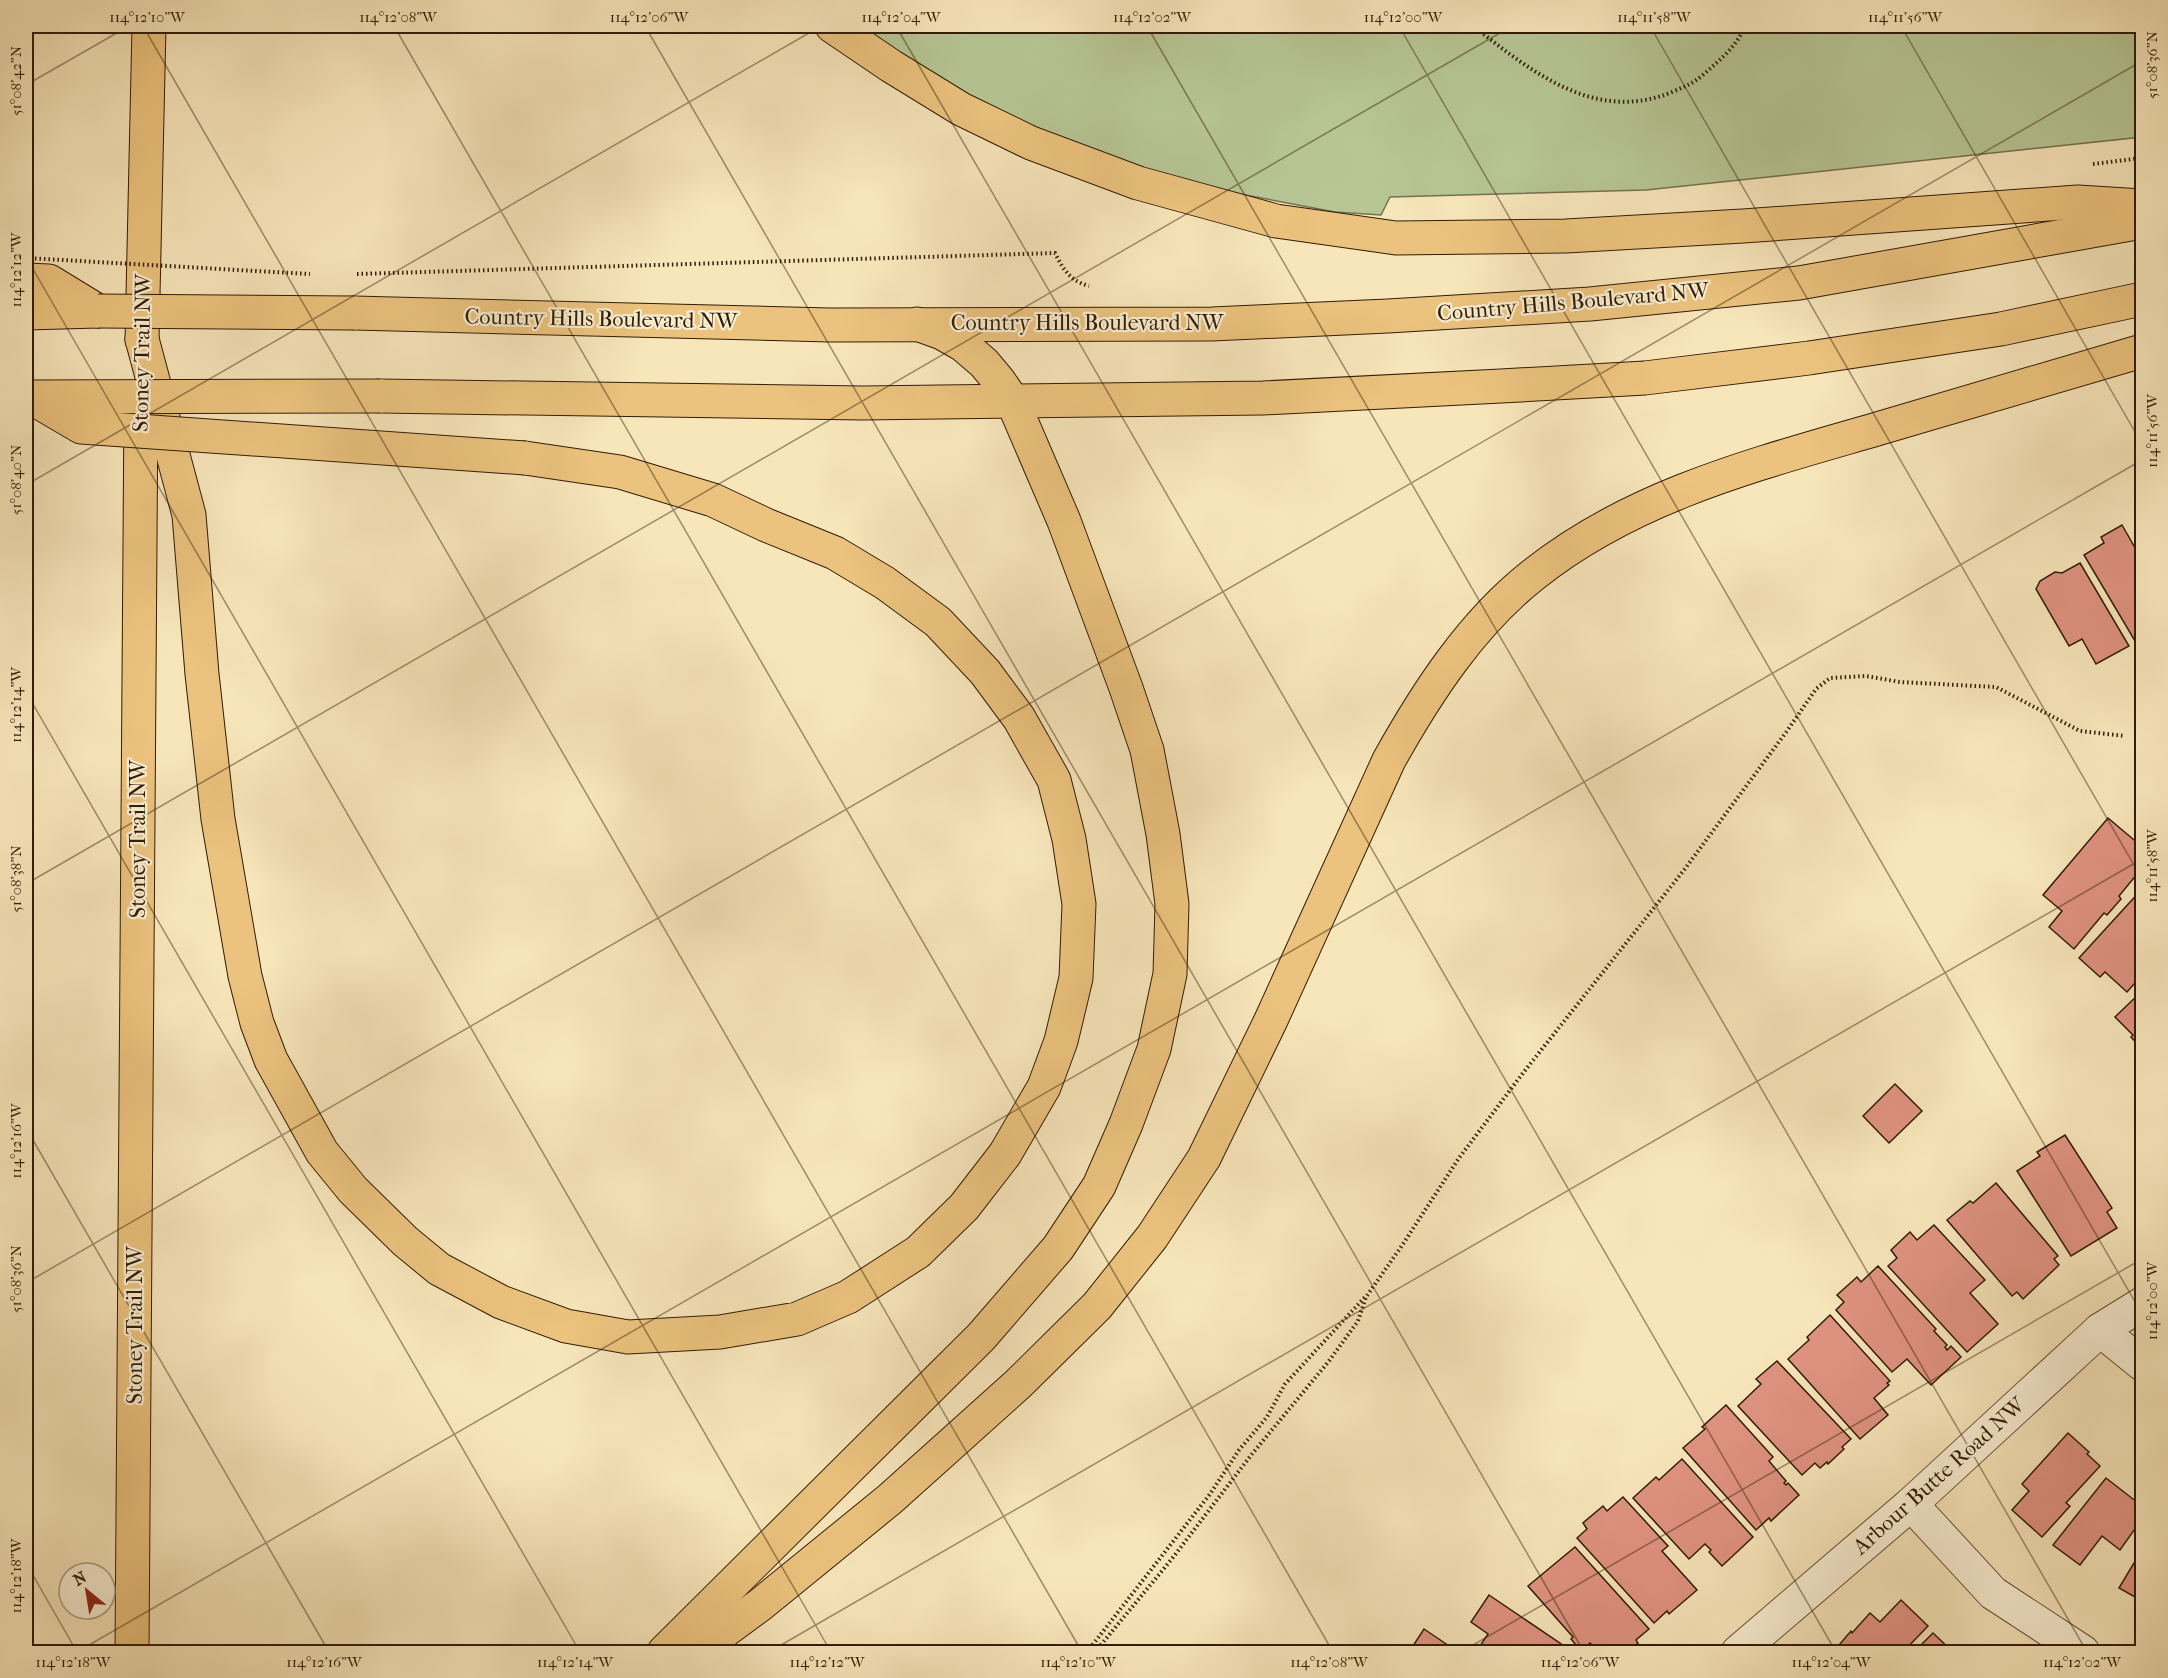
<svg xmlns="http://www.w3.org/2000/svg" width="2168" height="1678" font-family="'IM FELL French Canon',serif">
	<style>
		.green { fill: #b7c695; stroke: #74714e; stroke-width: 1.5 }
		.building { fill: #e09382; stroke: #301c06; stroke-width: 1.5 }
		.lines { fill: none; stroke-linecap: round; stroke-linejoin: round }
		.minor-casing { stroke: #624e33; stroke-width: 35 }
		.major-casing { stroke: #301c06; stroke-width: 35 }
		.highway-casing { stroke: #301c06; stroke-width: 35 }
		.path { stroke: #301c06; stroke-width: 4; stroke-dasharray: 1.5 3; stroke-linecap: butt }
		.minor { stroke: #faefd3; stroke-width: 33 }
		.major { stroke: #ecc37e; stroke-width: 33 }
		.highway { stroke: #ecc37e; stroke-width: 33 }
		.major-bridge-casing { stroke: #301c06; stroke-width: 35; stroke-linecap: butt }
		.highway-bridge-casing { stroke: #301c06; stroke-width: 35; stroke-linecap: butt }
		.path-bridge { stroke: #301c06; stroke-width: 4; stroke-dasharray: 1.5 3; stroke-linecap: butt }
		.major-bridge { stroke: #ecc37e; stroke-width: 33 }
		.highway-bridge { stroke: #ecc37e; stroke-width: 33 }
		.ticks { fill: none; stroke: #301c06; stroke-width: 1.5; stroke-opacity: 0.45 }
		.labels { text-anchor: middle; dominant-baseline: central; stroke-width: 4.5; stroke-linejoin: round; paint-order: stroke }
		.street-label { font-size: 22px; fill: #301c06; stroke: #faefd3 }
		.neatline { fill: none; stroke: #301c06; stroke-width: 2 }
		.ticks-label { font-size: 15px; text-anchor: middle; fill: #301c06 }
	</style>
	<rect width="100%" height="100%" fill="#f8e6bb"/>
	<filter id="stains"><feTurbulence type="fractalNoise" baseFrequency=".00333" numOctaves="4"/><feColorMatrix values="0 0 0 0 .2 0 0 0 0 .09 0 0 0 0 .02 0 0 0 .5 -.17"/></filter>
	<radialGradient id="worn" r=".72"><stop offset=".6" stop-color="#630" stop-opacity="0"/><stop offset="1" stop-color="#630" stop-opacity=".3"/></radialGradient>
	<polygon class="green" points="851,26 2142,26 2142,137 1646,190 1390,197 1381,215 1335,212 1177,182 1009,121"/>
	<g class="building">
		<polygon points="2142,505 2142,523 2135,509"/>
		<polygon points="2122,525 2142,560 2142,637 2135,641 2084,555 2104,543 2101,537"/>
		<polygon points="2080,563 2129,646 2096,664 2082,639 2069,646 2036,589 2040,581 2055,572 2062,573"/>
		<polygon points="2108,818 2140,845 2136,849 2142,855 2142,868 2119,896 2121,899 2107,915 2104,913 2074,949 2049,927 2062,911 2043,895"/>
		<polygon points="2142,889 2142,975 2127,992 2105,972 2100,977 2079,958"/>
		<polygon points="2142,991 2142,1049 2131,1037 2133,1035 2115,1017"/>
		<polygon points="1895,1084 1922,1111 1889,1143 1863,1116"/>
		<polygon points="2065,1135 2112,1208 2107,1212 2117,1228 2071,1256 2017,1171 2040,1156 2037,1152"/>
		<polygon points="1996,1183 2058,1256 2054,1259 2059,1265 2023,1299 2017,1292 2012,1296 1947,1220 1970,1201 1973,1203"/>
		<polygon points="1934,1225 1985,1280 1970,1293 1998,1324 1967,1352 1888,1266 1897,1258 1891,1250 1910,1232 1917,1240"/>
		<polygon points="1878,1266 1936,1329 1934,1331 1947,1345 1945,1347 1947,1350 1951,1346 1961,1357 1931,1385 1907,1359 1892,1372 1836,1310 1844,1302 1837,1295 1857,1277 1861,1282"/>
		<polygon points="1830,1315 1890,1381 1887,1383 1889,1385 1874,1398 1888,1415 1860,1439 1788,1359 1809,1340 1807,1337"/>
		<polygon points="1777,1361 1851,1439 1842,1447 1844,1449 1828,1464 1827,1462 1820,1468 1815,1463 1802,1475 1738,1406 1761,1384 1756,1379"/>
		<polygon points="1726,1405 1773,1457 1769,1461 1786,1481 1784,1483 1786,1485 1788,1483 1799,1495 1771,1521 1769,1518 1756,1530 1683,1448 1705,1429 1702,1427"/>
		<polygon points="2068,1433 2089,1452 2087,1454 2100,1466 2066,1503 2070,1506 2042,1537 2012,1510 2029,1491 2022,1484"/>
		<polygon points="1682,1459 1753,1537 1722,1566 1709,1552 1711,1550 1705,1544 1689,1559 1633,1498 1656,1477 1659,1480"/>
		<polygon points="2106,1478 2142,1506 2142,1519 2120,1550 2102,1536 2080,1565 2053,1545"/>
		<polygon points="1623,1497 1668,1546 1662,1551 1697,1590 1669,1614 1667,1611 1654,1623 1577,1538 1587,1529 1583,1523 1603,1506 1607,1511"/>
		<polygon points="2142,1544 2142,1601 2119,1588 2137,1558 2135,1557"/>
		<polygon points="1575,1547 1649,1629 1636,1640 1638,1643 1627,1652 1595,1652 1597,1650 1590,1643 1581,1651 1571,1639 1573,1637 1528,1586"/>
		<polygon points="1489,1595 1573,1652 1476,1652 1488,1634 1471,1622"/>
		<polygon points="1901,1600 1928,1626 1903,1652 1833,1652 1851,1631 1852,1633 1870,1613 1880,1622"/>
		<polygon points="1424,1629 1458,1652 1409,1652"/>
		<polygon points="1933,1633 1953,1652 1914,1652"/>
	</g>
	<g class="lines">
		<defs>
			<g id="minor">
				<polyline points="2100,1330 2142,1364"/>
				<polyline points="1911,1504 1993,1593 2083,1652"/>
				<polyline points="1738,1652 1911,1504 2100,1330 2142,1304"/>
			</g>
			<g id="major">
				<polyline points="26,313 98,311"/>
				<polyline points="354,313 830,325 1212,324 1388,316 1590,304 1799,283 2142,222"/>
				<polyline points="380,396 863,403 1263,398 1501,386 1645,378 1809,358 2001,329 2142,299"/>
			</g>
			<g id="highway">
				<polyline points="832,26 891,66 961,109 1031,143 1138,183 1276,221 1396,238 1566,236 1743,226 2078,202 2142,206"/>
				<polyline points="26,280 49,281 98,311"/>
				<polyline points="142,339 189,515 202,674 218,819 245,976 257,1023 271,1060 322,1152 353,1190 405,1241 439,1269 501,1302 566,1326 628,1337 720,1332 797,1319 848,1297 918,1252 964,1207 1005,1154 1044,1087 1061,1041 1076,978 1079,904 1069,839 1054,780 1019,718 985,672 938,622 885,583 835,553 766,525 713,500 620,472 525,458"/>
				<polyline points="142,340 149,26"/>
				<polyline points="132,1652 141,403"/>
				<polyline points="664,1652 981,1337 1058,1248 1099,1186 1126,1124 1154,1049 1170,974 1172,904 1163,834 1147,750 1126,688 1064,521 1012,400 999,381 984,363 963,345 942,333 917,324"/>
				<path d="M 696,1652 L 760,1605 L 890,1499 L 1018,1384 L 1097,1306 L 1152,1237 L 1204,1158 L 1271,1020 L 1389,760 C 1427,692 1472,623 1533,575 C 1633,495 1757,464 1877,429 C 1966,403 2054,377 2142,351"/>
			</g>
		</defs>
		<use href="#minor" class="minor-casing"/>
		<use href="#major" class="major-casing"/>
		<use href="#highway" class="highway-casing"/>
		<g class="path">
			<path d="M 1473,26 C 1531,71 1595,124 1672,92 C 1684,87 1694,83 1704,74 C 1720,60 1737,46 1745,26"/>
			<polyline points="2093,164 2142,158"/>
			<path d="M 357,274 L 1055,253 C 1063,269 1070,281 1089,286"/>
			<polyline points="1087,1652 1210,1494 1239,1450 1267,1417 1285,1384 1365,1297"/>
			<polyline points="1095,1652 1171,1560 1252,1454 1329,1361 1358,1321 1366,1297 1401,1247 1459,1158 1523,1073 1684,870 1787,731 1816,689 1830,678 1866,676 1900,682 1996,687 2080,731 2125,736"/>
		</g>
		<use href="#minor" class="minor"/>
		<use href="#major" class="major"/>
		<use href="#highway" class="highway"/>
		<defs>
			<g id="major-bridge">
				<polyline points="98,311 354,313"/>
				<polyline points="30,397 380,396"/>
			</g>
			<polyline id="highway-bridge" points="30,397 81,427 525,458"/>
		</defs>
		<use href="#major-bridge" class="major-bridge-casing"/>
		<use href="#highway-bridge" class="highway-bridge-casing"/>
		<polyline class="path-bridge" points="26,258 310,274"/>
		<use href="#major-bridge" class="major-bridge"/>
		<use href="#highway-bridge" class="highway-bridge"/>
	</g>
	<path class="ticks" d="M 143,26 L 1082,1652M 394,26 L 1333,1652M 645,26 L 1584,1652M 896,26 L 1836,1652M 1147,26 L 2087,1652M 1399,26 L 2142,1314M 1650,26 L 2142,879M 1901,26 L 2142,444M 26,85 L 129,26M 26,257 L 831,1652M 26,485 L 821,26M 26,692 L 580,1652M 26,884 L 1512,26M 26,1128 L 329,1652M 26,1283 L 2142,61M 26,1563 L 77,1652M 77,1652 L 2142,460M 769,1652 L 2142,859M 1461,1652 L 2142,1259"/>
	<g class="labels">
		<g class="street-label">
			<text transform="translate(1573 302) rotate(-5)">Country Hills Boulevard NW</text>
			<text transform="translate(601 319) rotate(1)">Country Hills Boulevard NW</text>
			<text x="1087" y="323">Country Hills Boulevard NW</text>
			<text transform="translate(142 353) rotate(-89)">Stoney Trail NW</text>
			<text transform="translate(138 839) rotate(-90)">Stoney Trail NW</text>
			<text transform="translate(135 1325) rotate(-90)">Stoney Trail NW</text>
			<text transform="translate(1939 1476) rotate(-42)">Arbour Butte Road NW</text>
		</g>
	</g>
	<rect width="2168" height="1678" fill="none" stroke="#f8e6bb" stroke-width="66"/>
	<g transform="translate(87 1591) rotate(330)"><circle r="28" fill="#faefd3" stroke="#a99b81" stroke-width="1.5"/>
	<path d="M0-4.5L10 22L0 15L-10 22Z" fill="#8f2418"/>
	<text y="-9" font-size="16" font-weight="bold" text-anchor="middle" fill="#301c06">N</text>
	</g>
	<rect x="33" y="33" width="2102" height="1612" class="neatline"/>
	<g class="ticks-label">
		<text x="147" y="22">114°12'10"W</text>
		<text x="398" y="22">114°12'08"W</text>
		<text x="649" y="22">114°12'06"W</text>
		<text x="901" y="22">114°12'04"W</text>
		<text x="1152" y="22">114°12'02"W</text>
		<text x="1403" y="22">114°12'00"W</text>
		<text x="1654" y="22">114°11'58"W</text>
		<text x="1905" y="22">114°11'56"W</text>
		<text transform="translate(2152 65) rotate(-90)" y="5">51°08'36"N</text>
		<text transform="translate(16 81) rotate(-90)" y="5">51°08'42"N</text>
		<text transform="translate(16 270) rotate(-90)" y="5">114°12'12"W</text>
		<text transform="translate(2152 431) rotate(-90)" y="5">114°11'56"W</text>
		<text transform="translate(16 480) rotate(-90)" y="5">51°08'40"N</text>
		<text transform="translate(16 705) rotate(-90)" y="5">114°12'14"W</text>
		<text transform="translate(2152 866) rotate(-90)" y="5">114°11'58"W</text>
		<text transform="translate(16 879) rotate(-90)" y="5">51°08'38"N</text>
		<text transform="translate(16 1141) rotate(-90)" y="5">114°12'16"W</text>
		<text transform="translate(16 1279) rotate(-90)" y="5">51°08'36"N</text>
		<text transform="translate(2152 1301) rotate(-90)" y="5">114°12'00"W</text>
		<text transform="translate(16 1576) rotate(-90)" y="5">114°12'18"W</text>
		<text x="73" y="1667">114°12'18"W</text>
		<text x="324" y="1667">114°12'16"W</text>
		<text x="575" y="1667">114°12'14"W</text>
		<text x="827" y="1667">114°12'12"W</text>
		<text x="1078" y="1667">114°12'10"W</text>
		<text x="1329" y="1667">114°12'08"W</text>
		<text x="1580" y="1667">114°12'06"W</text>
		<text x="1831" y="1667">114°12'04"W</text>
		<text x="2082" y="1667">114°12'02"W</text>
	</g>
	<rect width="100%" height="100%" filter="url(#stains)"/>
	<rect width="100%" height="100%" fill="url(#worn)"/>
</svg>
